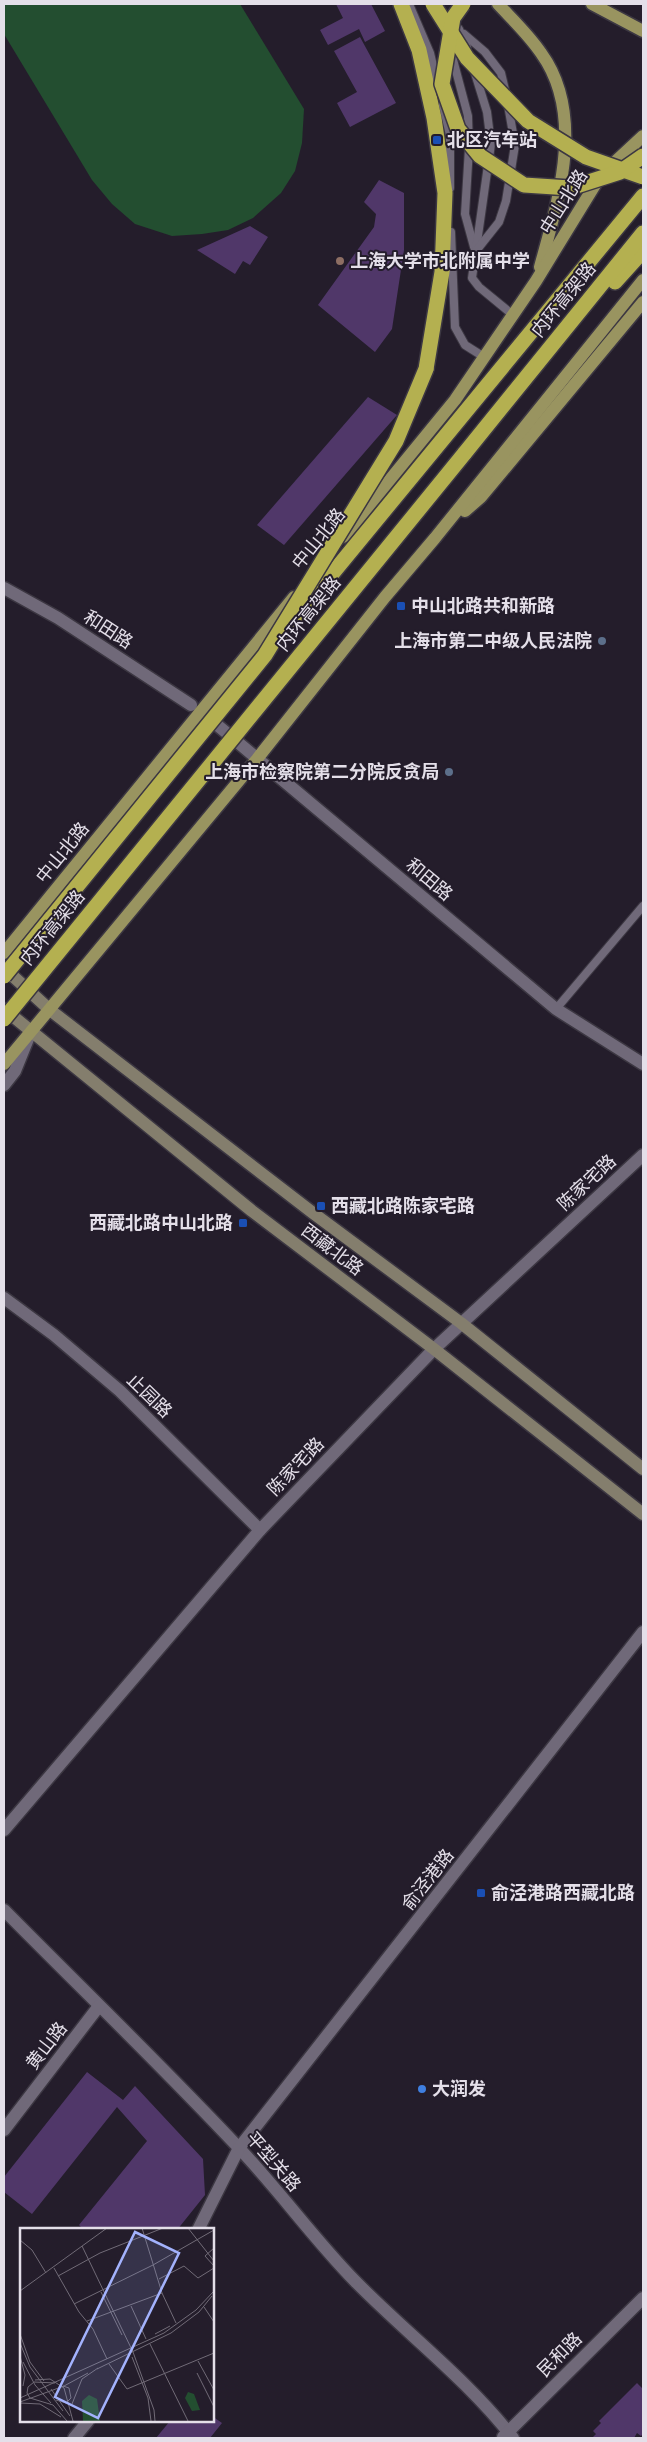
<svg xmlns="http://www.w3.org/2000/svg" width="647" height="2442" font-family="'Source Sans 3','Noto Sans SC',sans-serif">
	<style>
		.green { fill: #234e30 }
		.building { fill: #503769 }
		.lines { fill: none; stroke-linecap: round; stroke-linejoin: round }
		.lane-casing { stroke: #3c3742; stroke-width: 10 }
		.street-casing { stroke: #3c3742; stroke-width: 15 }
		.secondary-casing { stroke: #3c3742; stroke-width: 15 }
		.primary-casing { stroke: #3c3742; stroke-width: 15 }
		.highway-casing { stroke: #3c3742; stroke-width: 18 }
		.lane { stroke: #706979; stroke-width: 8 }
		.street { stroke: #706979; stroke-width: 12 }
		.secondary { stroke: #847e6d; stroke-width: 12 }
		.primary { stroke: #999460; stroke-width: 12 }
		.highway { stroke: #b4b050; stroke-width: 15 }
		.highway-bridge-casing { stroke: #3c3742; stroke-width: 18; stroke-linecap: butt }
		.highway-bridge { stroke: #b4b050; stroke-width: 15 }
		.transit-dot { fill: #1a4fb4; stroke: #241d2b; stroke-width: 2 }
		.education-dot { fill: #8d6e63; stroke: #241d2b; stroke-width: 2 }
		.service-dot { fill: #5c6f8a; stroke: #241d2b; stroke-width: 2 }
		.shop-dot { fill: #3f7fe0; stroke: #241d2b; stroke-width: 2 }
		.labels { text-anchor: middle; dominant-baseline: central; stroke-width: 4; stroke-linejoin: round; paint-order: stroke }
		.poi-label { font-size: 18px; font-weight: bold; fill: #e4dfe9; stroke: #241d2b; text-anchor: start }
		.street-label { font-size: 18px; fill: #e4dfe9; stroke: #241d2b }
		.inset-road { fill: none; stroke: #716b77; stroke-width: 1 }
		.view { fill: #a3b2fd; fill-opacity: 0.15; stroke: #a3b2fd; stroke-width: 2.5 }
		.inset-edge { fill: none; stroke: #e4dfe9; stroke-width: 2.5 }
	</style>
	<rect width="100%" height="100%" fill="#241d2b"/>
	<polygon class="green" points="4,4 240,4 304,109 302,143 295,171 281,193 253,218 228,230 202,234 172,236 135,224 112,204 92,180 4,34"/>
	<g class="building">
		<polygon points="336,4 371,4 385,31 365,42 359,29 328,45 320,30 343,18"/>
		<polygon points="360,37 396,103 350,127 337,103 357,92 334,51"/>
		<polygon points="379,180 404,193 404,250 392,329 375,352 318,305 374,227 376,214 364,202"/>
		<polygon points="250,226 268,237 250,265 243,261 235,274 197,250"/>
		<polygon points="368,397 397,415 284,545 257,525"/>
		<polygon points="87,2072 123,2100 135,2086 203,2159 205,2195 177,2230 84,2230 79,2225 147,2141 117,2107 32,2214 4,2192 4,2177"/>
		<polygon points="637,2383 642,2388 643,2386 643,2434 641,2436 637,2433 634,2438 592,2438 596,2434 593,2431 601,2423 599,2421"/>
		<polygon points="212,2416 222,2423 210,2438 156,2438 170,2421 212,2421"/>
	</g>
	<g class="lines">
		<defs>
			<g id="lane">
				<polyline points="409,4 430,53 438,87"/>
				<polyline points="459,29 467,47"/>
				<polyline points="464,34 485,52 501,73 506,94"/>
				<polyline points="451,52 468,116 469,148 465,214 474,247"/>
				<polyline points="474,70 487,112 491,144 472,278 479,287 513,315"/>
				<polyline points="443,105 450,135 450,188"/>
				<polyline points="451,232 455,327 465,345 484,357"/>
				<polyline points="476,251 499,222 506,201 515,145 508,105"/>
				<polyline points="556,1009 643,906"/>
			</g>
			<g id="street">
				<polyline points="4,588 58,618 191,705"/>
				<polyline points="204,714 556,1009 643,1064"/>
				<polyline points="4,1085 15,1071 30,1034"/>
				<polyline points="4,1298 54,1335 120,1391 260,1530"/>
				<polyline points="4,1830 260,1530 434,1349 643,1155"/>
				<path d="M 4,1910 C 82,1989 162,2066 238,2147 C 279,2190 313,2238 355,2281 C 407,2334 467,2379 513,2438"/>
				<polyline points="4,2130 99,2006"/>
				<polyline points="198,2230 239,2148 643,1632"/>
				<polyline points="503,2437 643,2298"/>
				<polyline points="74,2438 88,2421"/>
			</g>
			<g id="secondary">
				<polyline points="4,968 50,1010 313,1213 461,1323 643,1469"/>
				<polyline points="4,1009 252,1211 434,1349 643,1514"/>
			</g>
			<g id="primary">
				<path d="M 498,4 C 513,20 529,35 541,53 C 586,115 558,201 540,267"/>
				<polyline points="592,4 643,31"/>
				<polyline points="465,511 481,497 643,302"/>
				<polyline points="343,537 455,400 536,281 601,175 643,136"/>
				<polyline points="4,953 294,597"/>
				<polyline points="4,1064 257,759 385,597 435,538 643,280"/>
			</g>
			<g id="highway">
				<polyline points="401,4 419,50 434,118 445,193 442,272 426,369"/>
				<polyline points="615,282 643,251"/>
				<polyline points="464,454 643,233"/>
				<polyline points="285,631 643,196"/>
			</g>
		</defs>
		<use href="#lane" class="lane-casing"/>
		<use href="#street" class="street-casing"/>
		<use href="#secondary" class="secondary-casing"/>
		<use href="#primary" class="primary-casing"/>
		<use href="#highway" class="highway-casing"/>
		<use href="#lane" class="lane"/>
		<use href="#street" class="street"/>
		<use href="#secondary" class="secondary"/>
		<use href="#primary" class="primary"/>
		<use href="#highway" class="highway"/>
		<defs>
			<g id="highway-bridge">
				<polyline points="433,4 467,58 528,121 586,157 643,177"/>
				<polyline points="463,4 453,18 442,84 458,129 480,156 524,185 570,188 620,172 643,156"/>
				<polyline points="4,976 265,655 396,441 426,369"/>
				<polyline points="4,1019 464,454"/>
			</g>
		</defs>
		<use href="#highway-bridge" class="highway-bridge-casing"/>
		<use href="#highway-bridge" class="highway-bridge"/>
	</g>
	<g class="transit-dot">
		<rect x="432" y="135" width="10" height="10" rx="2.5"/>
		<rect x="396" y="601" width="10" height="10" rx="2.5"/>
		<rect x="316" y="1201" width="10" height="10" rx="2.5"/>
		<rect x="238" y="1218" width="10" height="10" rx="2.5"/>
		<rect x="476" y="1888" width="10" height="10" rx="2.5"/>
	</g>
	<circle class="education-dot" cx="340" cy="261" r="5"/>
	<g class="service-dot">
		<circle cx="602" cy="641" r="5"/>
		<circle cx="449" cy="772" r="5"/>
	</g>
	<circle class="shop-dot" cx="422" cy="2089" r="5"/>
	<g class="labels">
		<g class="poi-label">
			<text x="447" y="140">北区汽车站</text>
			<text x="350" y="261">上海大学市北附属中学</text>
			<text x="411" y="606">中山北路共和新路</text>
			<text x="592" y="641" text-anchor="end">上海市第二中级人民法院</text>
			<text x="439" y="772" text-anchor="end">上海市检察院第二分院反贪局</text>
			<text x="331" y="1206">西藏北路陈家宅路</text>
			<text x="233" y="1223" text-anchor="end">西藏北路中山北路</text>
			<text x="491" y="1893">俞泾港路西藏北路</text>
			<text x="432" y="2089">大润发</text>
		</g>
		<g class="street-label">
			<text transform="translate(564 202) rotate(-58)">中山北路</text>
			<text transform="translate(564 300) rotate(-51)">内环高架路</text>
			<text transform="translate(319 539) rotate(-51)">中山北路</text>
			<text transform="translate(309 614) rotate(-51)">内环高架路</text>
			<text transform="translate(108 630) rotate(33)">和田路</text>
			<text transform="translate(63 853) rotate(-51)">中山北路</text>
			<text transform="translate(429 880) rotate(40)">和田路</text>
			<text transform="translate(53 928) rotate(-51)">内环高架路</text>
			<text transform="translate(587 1183) rotate(-43)">陈家宅路</text>
			<text transform="translate(332 1250) rotate(37)">西藏北路</text>
			<text transform="translate(149 1396) rotate(44)">止园路</text>
			<text transform="translate(296 1467) rotate(-46)">陈家宅路</text>
			<text transform="translate(428 1880) rotate(-52)">俞泾港路</text>
			<text transform="translate(47 2046) rotate(-52)">黄山路</text>
			<text transform="translate(273 2162) rotate(49)">平型关路</text>
			<text transform="translate(560 2355) rotate(-45)">民和路</text>
		</g>
	</g>
	<g transform="translate(20 2228)">
		<rect width="194" height="194" fill="#241d2b"/>
		<path d="M 168,164 L 174,166 L 180,182 L 172,183 L 165,170 ZM 69,167 L 77,171 L 80,193 L 63,193 L 62,173 Z" fill="#234e30"/>
		<path class="inset-road" d="M 122,0 L 142,65 L 156,95M 168,0 L 194,33M 0,12 L 12,22 L 26,45M 62,18 L 113,124 L 134,182 L 135,193M 194,20 L 185,28 L 194,38M 34,40 L 59,84 L 73,101 L 87,131M 38,48 L 80,25 L 143,0M 139,51 L 164,38 L 178,50 L 194,40M 0,63 L 87,0M 81,64 L 102,107M 54,76 L 133,37 L 194,2M 111,78 L 126,111M 184,79 L 194,94M 67,93 L 142,65M 0,106 L 10,134 L 24,153M 135,106 L 150,98M 0,115 L 10,139 L 43,183M 130,116 L 168,193M 0,128 L 5,147 L 3,158M 112,129 L 128,170 L 131,193M 178,133 L 194,162M 3,134 L 15,157 L 31,175M 89,136 L 107,161 L 194,125M 77,141 L 151,105 L 179,84 L 192,68M 177,145 L 194,179M 15,152 L 30,151 L 44,160 L 53,193M 35,155 L 14,154 L 8,159 L 7,165 L 10,170 L 33,177 L 47,193M 31,161 L 50,188M 0,170 L 144,105 L 176,82 L 194,63M 36,172 L 46,175 L 51,170 L 49,160 L 43,158M 0,174 L 44,158 L 68,145M 0,175 L 20,176 L 41,189M 52,176 L 62,151 L 78,140"/>
		<path class="view" d="M 115,4 L 159,25 L 78,190 L 35,169 Z"/>
		<rect width="194" height="194" class="inset-edge"/>
	</g>
	<rect width="647" height="2442" fill="none" stroke="#e4dfe9" stroke-width="10"/>
</svg>
